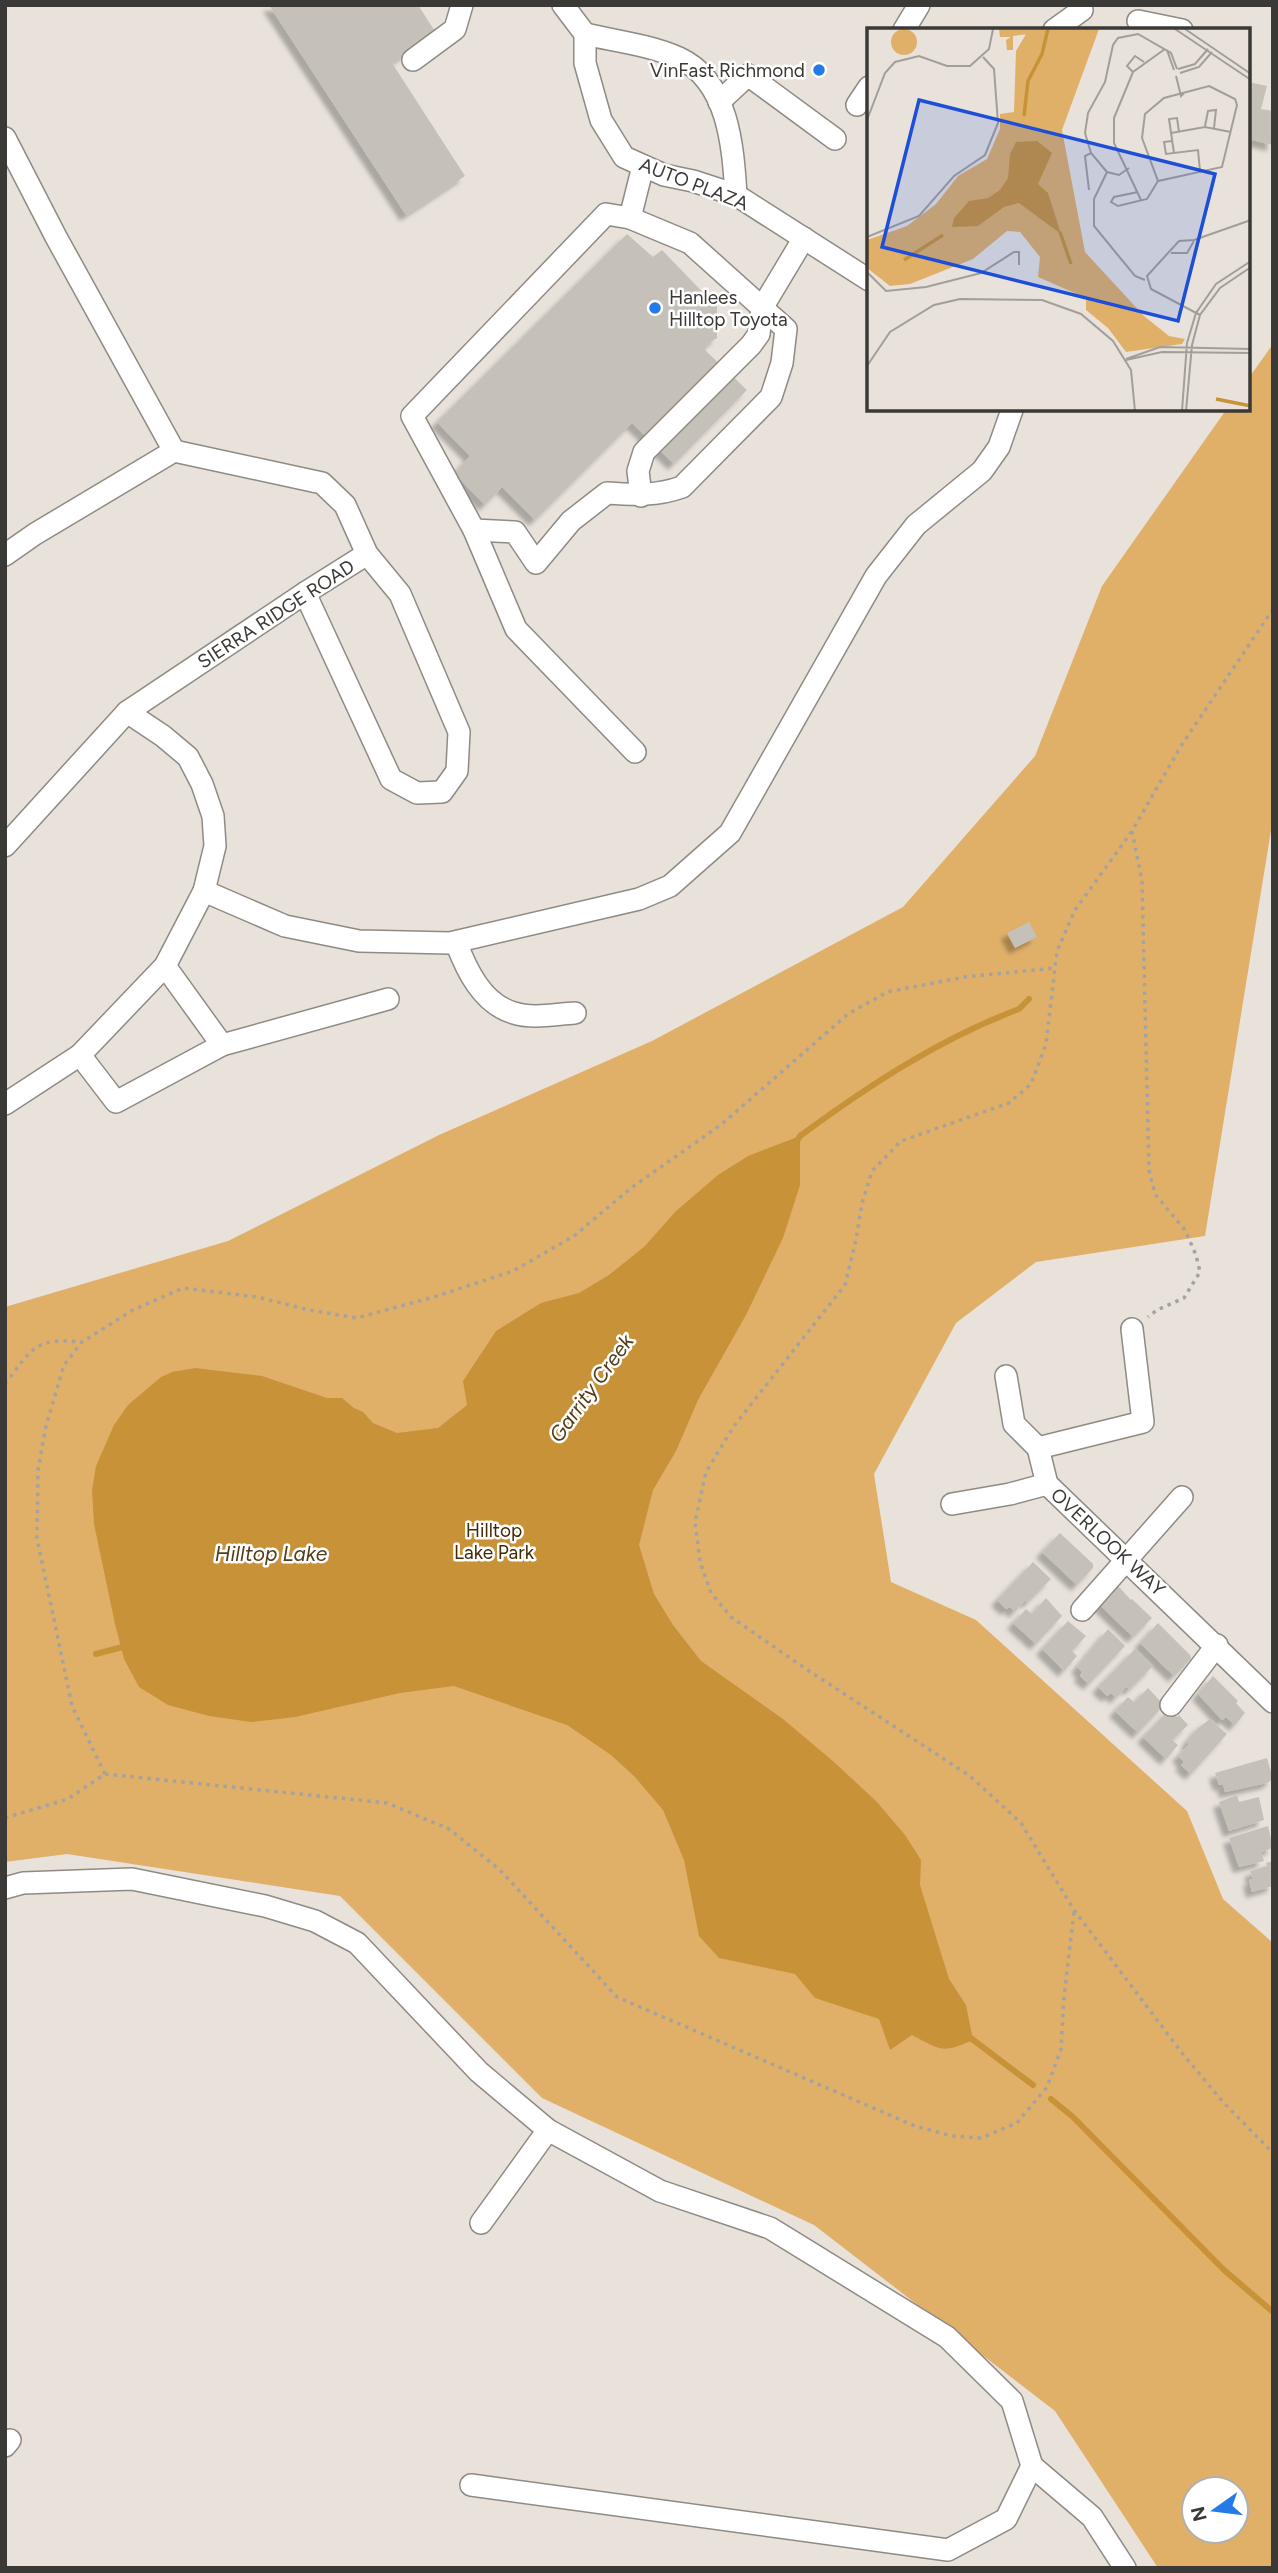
<svg xmlns="http://www.w3.org/2000/svg" width="1278" height="2573" font-family="Figtree,sans-serif">
	<style>
		.green { fill: #e0b069; fill-rule: evenodd }
		.water { fill: #c89239 }
		.lines { fill: none; stroke-linecap: round; stroke-linejoin: round }
		.stream { stroke: #c89239; stroke-width: 6 }
		.building { fill: #c5c0b8; filter: url(#shadow) }
		.minor-casing { stroke: #8f8a83; stroke-width: 24 }
		.path { stroke: #a7a29d; stroke-width: 3.5; stroke-dasharray: 3.5 5; stroke-linecap: butt }
		.minor { stroke: #fff; stroke-width: 21 }
		.poi-dot { fill: #257be6; stroke: #fff; stroke-width: 2.5 }
		.labels { text-anchor: middle; dominant-baseline: central; stroke-width: 5; stroke-linejoin: round; paint-order: stroke }
		.poi-label { font-size: 19px; fill: #3b3936; stroke: #fff; text-anchor: end }
		.street-label { font-size: 19px; fill: #3b3936; stroke: #fff }
		.park-label { font-size: 19px; fill: #422b04; stroke: #fff }
		.water-label { font-size: 21px; font-style: italic; fill: #533c17; stroke: #fff }
		.inset-river { fill: none; stroke: #c89239; stroke-width: 3.5 }
		.inset-road { fill: none; stroke: #a39e99; stroke-width: 2 }
		.view { fill: #1d4ed8; fill-opacity: 0.15; stroke: #1d4ed8; stroke-width: 3.5 }
		.inset-edge { fill: none; stroke: #3b3936; stroke-width: 3.5 }
	</style>
	<defs>
		<filter id="shadow"><feDropShadow dx="-6" dy="6" stdDeviation="2" flood-color="#0004"/></filter>
	</defs>
	<rect width="100%" height="100%" fill="#e8e2db"/>
	<path class="green" d="M 1273,344 L 1273,818 L 1205,1236 L 1036,1262 L 956,1323 L 874,1474 L 891,1582 L 976,1620 L 1187,1811 L 1223,1899 L 1273,1943 L 1273,2568 L 1158,2568 L 1055,2411 L 814,2225 L 542,2098 L 340,1896 L 67,1854 L 5,1862 L 5,1307 L 228,1241 L 439,1135 L 652,1041 L 903,907 L 1035,756 L 1102,586 L 1226,410 L 1248,410 L 1248,379 ZM 1194,2489 L 1236,2489 L 1236,2531 L 1194,2531 Z"/>
	<path class="water" d="M 800,1136 L 800,1185 L 783,1238 L 746,1315 L 698,1400 L 676,1451 L 653,1490 L 639,1545 L 654,1594 L 673,1625 L 701,1661 L 783,1719 L 834,1762 L 877,1802 L 905,1835 L 921,1860 L 920,1885 L 949,1979 L 966,2005 L 973,2040 C 943,2054 940,2050 912,2035 L 890,2050 L 879,2019 L 815,1998 L 795,1974 L 719,1958 L 699,1936 L 684,1860 L 663,1810 L 635,1777 L 611,1755 L 567,1725 L 454,1686 L 400,1693 L 295,1717 L 251,1722 L 209,1716 L 168,1705 L 139,1687 L 124,1659 L 115,1624 L 94,1524 L 92,1490 L 96,1466 L 114,1425 L 128,1405 L 161,1377 L 172,1372 L 195,1368 L 262,1376 L 327,1398 L 342,1398 L 354,1408 L 363,1412 L 373,1423 L 397,1433 L 438,1428 L 467,1405 L 463,1381 L 496,1331 L 541,1303 L 579,1293 L 609,1275 L 645,1246 L 675,1212 L 718,1175 L 748,1156 Z"/>
	<g class="lines">
		<g class="stream">
			<path d="M 797,1141 L 800,1136 C 868,1086 939,1039 1019,1009 L 1029,999"/>
			<polyline points="96,1654 126,1646"/>
			<polyline points="968,2036 1033,2085"/>
			<polyline points="1051,2099 1073,2117 1224,2270 1273,2312"/>
		</g>
	</g>
	<g class="building">
		<polygon points="269,5 418,5 436,33 392,63 465,176 406,215"/>
		<polygon points="1248,82 1267,86 1261,109 1273,111 1273,145 1248,139"/>
		<polygon points="627,234 653,257 662,250 717,307 717,338 709,343 705,350 747,390 674,464 632,423 535,520 502,487 485,505 454,473 470,456 437,422"/>
		<polygon points="1029,922 1037,937 1015,948 1007,933"/>
		<polygon points="1060,1533 1093,1564 1093,1568 1077,1585 1042,1552"/>
		<polygon points="1033,1562 1051,1579 1028,1602 1025,1600 1015,1612 1010,1607 1006,1609 997,1600"/>
		<polygon points="1115,1587 1119,1587 1131,1600 1132,1599 1152,1618 1133,1637 1099,1604"/>
		<polygon points="1046,1598 1062,1616 1036,1644 1013,1623 1026,1609 1032,1614"/>
		<polygon points="1068,1621 1086,1636 1072,1651 1077,1656 1064,1671 1042,1649"/>
		<polygon points="1158,1623 1190,1655 1191,1659 1174,1676 1140,1643"/>
		<polygon points="1108,1629 1125,1646 1089,1684 1080,1676 1082,1672 1077,1667"/>
		<polygon points="1135,1649 1153,1666 1130,1689 1126,1687 1116,1698 1111,1693 1107,1696 1098,1687"/>
		<polygon points="1213,1676 1238,1701 1236,1703 1245,1713 1235,1725 1226,1717 1222,1720 1198,1694"/>
		<polygon points="1148,1688 1164,1705 1138,1733 1115,1711 1128,1697 1134,1702"/>
		<polygon points="1169,1710 1177,1717 1179,1715 1188,1725 1172,1740 1178,1745 1166,1759 1143,1737"/>
		<polygon points="1210,1719 1227,1734 1191,1774 1181,1765 1184,1762 1178,1756 1189,1744 1187,1742 1198,1728"/>
		<polygon points="1267,1758 1273,1779 1267,1783 1225,1792 1223,1784 1219,1785 1215,1773"/>
		<polygon points="1237,1795 1239,1802 1259,1797 1264,1820 1229,1831 1219,1802"/>
		<polygon points="1268,1826 1273,1848 1261,1852 1264,1861 1239,1867 1229,1838"/>
		<polygon points="1273,1861 1273,1886 1252,1892 1249,1880 1253,1879 1250,1871 1267,1866 1266,1863"/>
	</g>
	<g class="lines">
		<defs>
			<g id="minor">
				<polyline points="563,5 585,34 585,63 601,120 624,157 664,175 693,181 736,195 869,280"/>
				<polyline points="1138,21 1182,30"/>
				<polyline points="904,30 919,5"/>
				<polyline points="1054,30 1082,10"/>
				<path d="M 585,34 C 615,41 650,45 679,58 C 729,81 733,148 736,195"/>
				<polyline points="413,60 455,29 462,5"/>
				<polyline points="719,102 748,75 835,139"/>
				<polyline points="857,105 869,87"/>
				<polyline points="5,138 56,237 174,451"/>
				<polyline points="630,218 606,214 412,416 474,530 516,629 635,752"/>
				<polyline points="174,451 322,483 345,505 367,554 400,594 459,732 457,771 442,792 417,793 391,779 305,593"/>
				<polyline points="641,496 638,471 644,452 751,345 759,334 762,308 804,238"/>
				<path d="M 474,530 L 515,532 L 536,563 L 571,521 L 607,493 C 634,495 657,496 682,487 L 771,397 L 782,363 L 786,329 L 690,243 L 630,218 L 643,166"/>
				<polyline points="5,555 35,534 174,451"/>
				<polyline points="5,846 127,712 305,593 367,554"/>
				<polyline points="204,891 285,926 359,941 450,943 639,899 670,886 730,833 876,576 916,525 982,471 999,447 1012,410"/>
				<path d="M 456,942 C 466,969 482,1004 514,1013 C 532,1019 556,1014 575,1013"/>
				<polyline points="165,966 222,1045"/>
				<polyline points="80,1055 116,1102 222,1045 388,999"/>
				<polyline points="5,1104 80,1055 165,966 204,891 215,846 213,816 202,784 188,757 163,736 127,712"/>
				<polyline points="1006,1376 1014,1424 1038,1448"/>
				<polyline points="1038,1448 1047,1484 1273,1702"/>
				<polyline points="1038,1448 1143,1422 1132,1329"/>
				<polyline points="952,1504 1010,1494 1047,1484"/>
				<polyline points="1082,1610 1182,1497"/>
				<polyline points="1171,1705 1217,1645"/>
				<polyline points="5,1888 23,1883 132,1879 265,1906 315,1921 357,1943 479,2072 548,2130 660,2191 770,2228 947,2337 1012,2401 1032,2466 1006,2519 948,2550 471,2485"/>
				<polyline points="481,2223 548,2130"/>
				<polyline points="5,2446 10,2440"/>
				<polyline points="1032,2466 1092,2517 1125,2568"/>
			</g>
		</defs>
		<use href="#minor" class="minor-casing"/>
		<g class="path">
			<polyline points="1273,609 1181,746 1132,831 1075,910 1057,951 1046,1044 1031,1084 1009,1103 901,1141 872,1171 862,1203 856,1240 845,1285 734,1426 706,1472 695,1522 700,1562 711,1593 731,1617 803,1667 970,1776 1021,1823 1074,1910 1182,2053 1223,2102 1273,2153"/>
			<polyline points="1132,831 1142,881 1149,1170 1155,1194 1185,1230 1196,1255 1200,1272 1184,1298 1157,1310 1148,1317"/>
			<path d="M 5,1384 C 32,1349 34,1337 82,1342"/>
			<polyline points="105,1774 72,1706 37,1538 38,1470 46,1426 64,1365 82,1342 133,1310 183,1288 257,1297 309,1310 357,1318 437,1296 513,1271 574,1236 631,1188 722,1124 848,1014 887,992 965,977 1055,968"/>
			<polyline points="5,1818 68,1799 105,1774 387,1803 449,1829 500,1870 617,1997 915,2126 952,2136 981,2138 1017,2123 1047,2087 1061,2049 1064,1997 1074,1911"/>
		</g>
		<use href="#minor" class="minor"/>
	</g>
	<g class="poi-dot">
		<circle cx="819" cy="70" r="7"/>
		<circle cx="655" cy="308" r="7"/>
	</g>
	<g class="labels">
		<g class="poi-label">
			<text x="805" y="70">VinFast Richmond</text>
			<text x="669" y="297" text-anchor="start">Hanlees<tspan x="669" dy="22">Hilltop Toyota</tspan></text>
		</g>
		<g class="street-label">
			<text transform="translate(694 184) rotate(21)">AUTO PLAZA</text>
			<text transform="translate(276 614) rotate(-33)">SIERRA RIDGE ROAD</text>
			<text transform="translate(1108 1542) rotate(43)">OVERLOOK WAY</text>
		</g>
		<g class="park-label">
			<text x="494" y="1530">Hilltop<tspan x="494" dy="22">Lake Park</tspan></text>
		</g>
		<g class="water-label">
			<text transform="translate(591 1388) rotate(-54)">Garrity Creek</text>
			<text x="271" y="1553">Hilltop Lake</text>
		</g>
	</g>
	<g transform="translate(867 28)">
		<rect width="383" height="383" fill="#e8e2db"/>
		<path d="M 132,1 L 161,1 L 161,6 L 146,8 L 146,22 L 140,22 L 139,12 L 144,9 L 133,9 ZM 162,1 L 232,1 L 195,102 L 218,224 L 277,288 L 302,308 L 318,311 L 315,316 L 259,324 L 241,300 L 219,282 L 219,270 L 171,249 L 173,229 L 153,204 L 140,203 L 106,231 L 43,256 L 23,258 L 0,240 L 0,212 L 40,198 L 69,176 L 91,148 L 120,131 L 133,101 L 133,86 L 147,84 L 149,23 ZM24 14a13 13 0 1 1 26 0a13 13 0 1 1-26 0Z" fill="#e0b069"/>
		<path d="M 170,113 L 185,125 L 171,156 L 181,165 L 194,206 L 152,175 L 137,179 L 111,198 L 85,199 L 87,190 L 102,173 L 121,170 L 133,162 L 141,150 L 143,126 L 149,114 Z" fill="#c89239"/>
		<path class="inset-river" d="M 157,88 L 161,53 L 175,26 L 181,1M 193,204 L 204,236M 37,232 L 76,207M 349,371 L 384,378"/>
		<path class="inset-road" d="M 308,1 L 384,52M 318,1 L 384,46M 300,22 L 307,42M 311,41 L 328,36 L 341,21M 266,44 L 260,38 L 268,28 L 277,34M 313,45 L 332,39 L 345,24M 309,48 L 314,68 L 317,65M 342,58 L 368,71 L 370,77 L 355,139 L 291,153 L 275,110 L 278,86 L 297,70 ZM 0,92 L 18,45 L 28,34 L 52,28 L 80,38 L 103,38 L 122,21 L 126,1M 338,98 L 341,83 L 349,82 L 347,100M 304,105 L 338,99 L 364,104M 305,113 L 297,114 L 299,126 L 331,122 L 333,143M 307,125 L 302,91 L 310,90 L 312,104M 262,140 L 252,147 L 240,144 L 224,125 L 218,105 L 221,85 L 238,54 L 246,17 L 251,10 L 271,6 L 304,25 L 310,41M 240,144 L 227,171 L 227,198 L 268,248 L 278,252M 222,162 L 218,128 L 224,125M 271,164 L 247,169 L 244,174 L 251,178 L 280,171 L 291,153M 274,172 L 247,115 L 247,90 L 266,44 L 298,21M 0,209 L 52,188 L 87,148 L 118,127 L 131,95 L 127,41 L 116,29M 304,225 L 320,225 L 327,213M 0,244 L 19,263 L 59,259 L 114,245 L 147,224 L 152,224 L 152,237M 333,287 L 284,261 L 280,248 L 312,213 L 327,212 L 384,192M 259,331 L 293,319 L 384,321M 259,332 L 295,324 L 384,325M 0,338 L 23,304 L 67,277 L 93,271 L 175,272 L 214,286 L 246,313 L 264,342 L 268,383M 315,383 L 320,315 L 329,285 L 349,256 L 384,233M 319,383 L 325,317 L 333,287 L 353,260 L 384,239"/>
		<path class="view" d="M 52,72 L 348,146 L 311,293 L 15,219 Z"/>
		<rect width="383" height="383" class="inset-edge"/>
	</g>
	<rect width="1278" height="2573" fill="none" stroke="#3b3936" stroke-width="14"/>
	<g transform="translate(1215 2510) rotate(256)"><circle r="33" fill="#ffffff" stroke="#b1b0af" stroke-width="2"/>
	<path d="M0-5L12 26L0 18L-12 26Z" fill="#257be6"/>
	<text y="-10" font-size="19" font-weight="bold" text-anchor="middle" fill="#3b3936">N</text>
	</g>
</svg>
